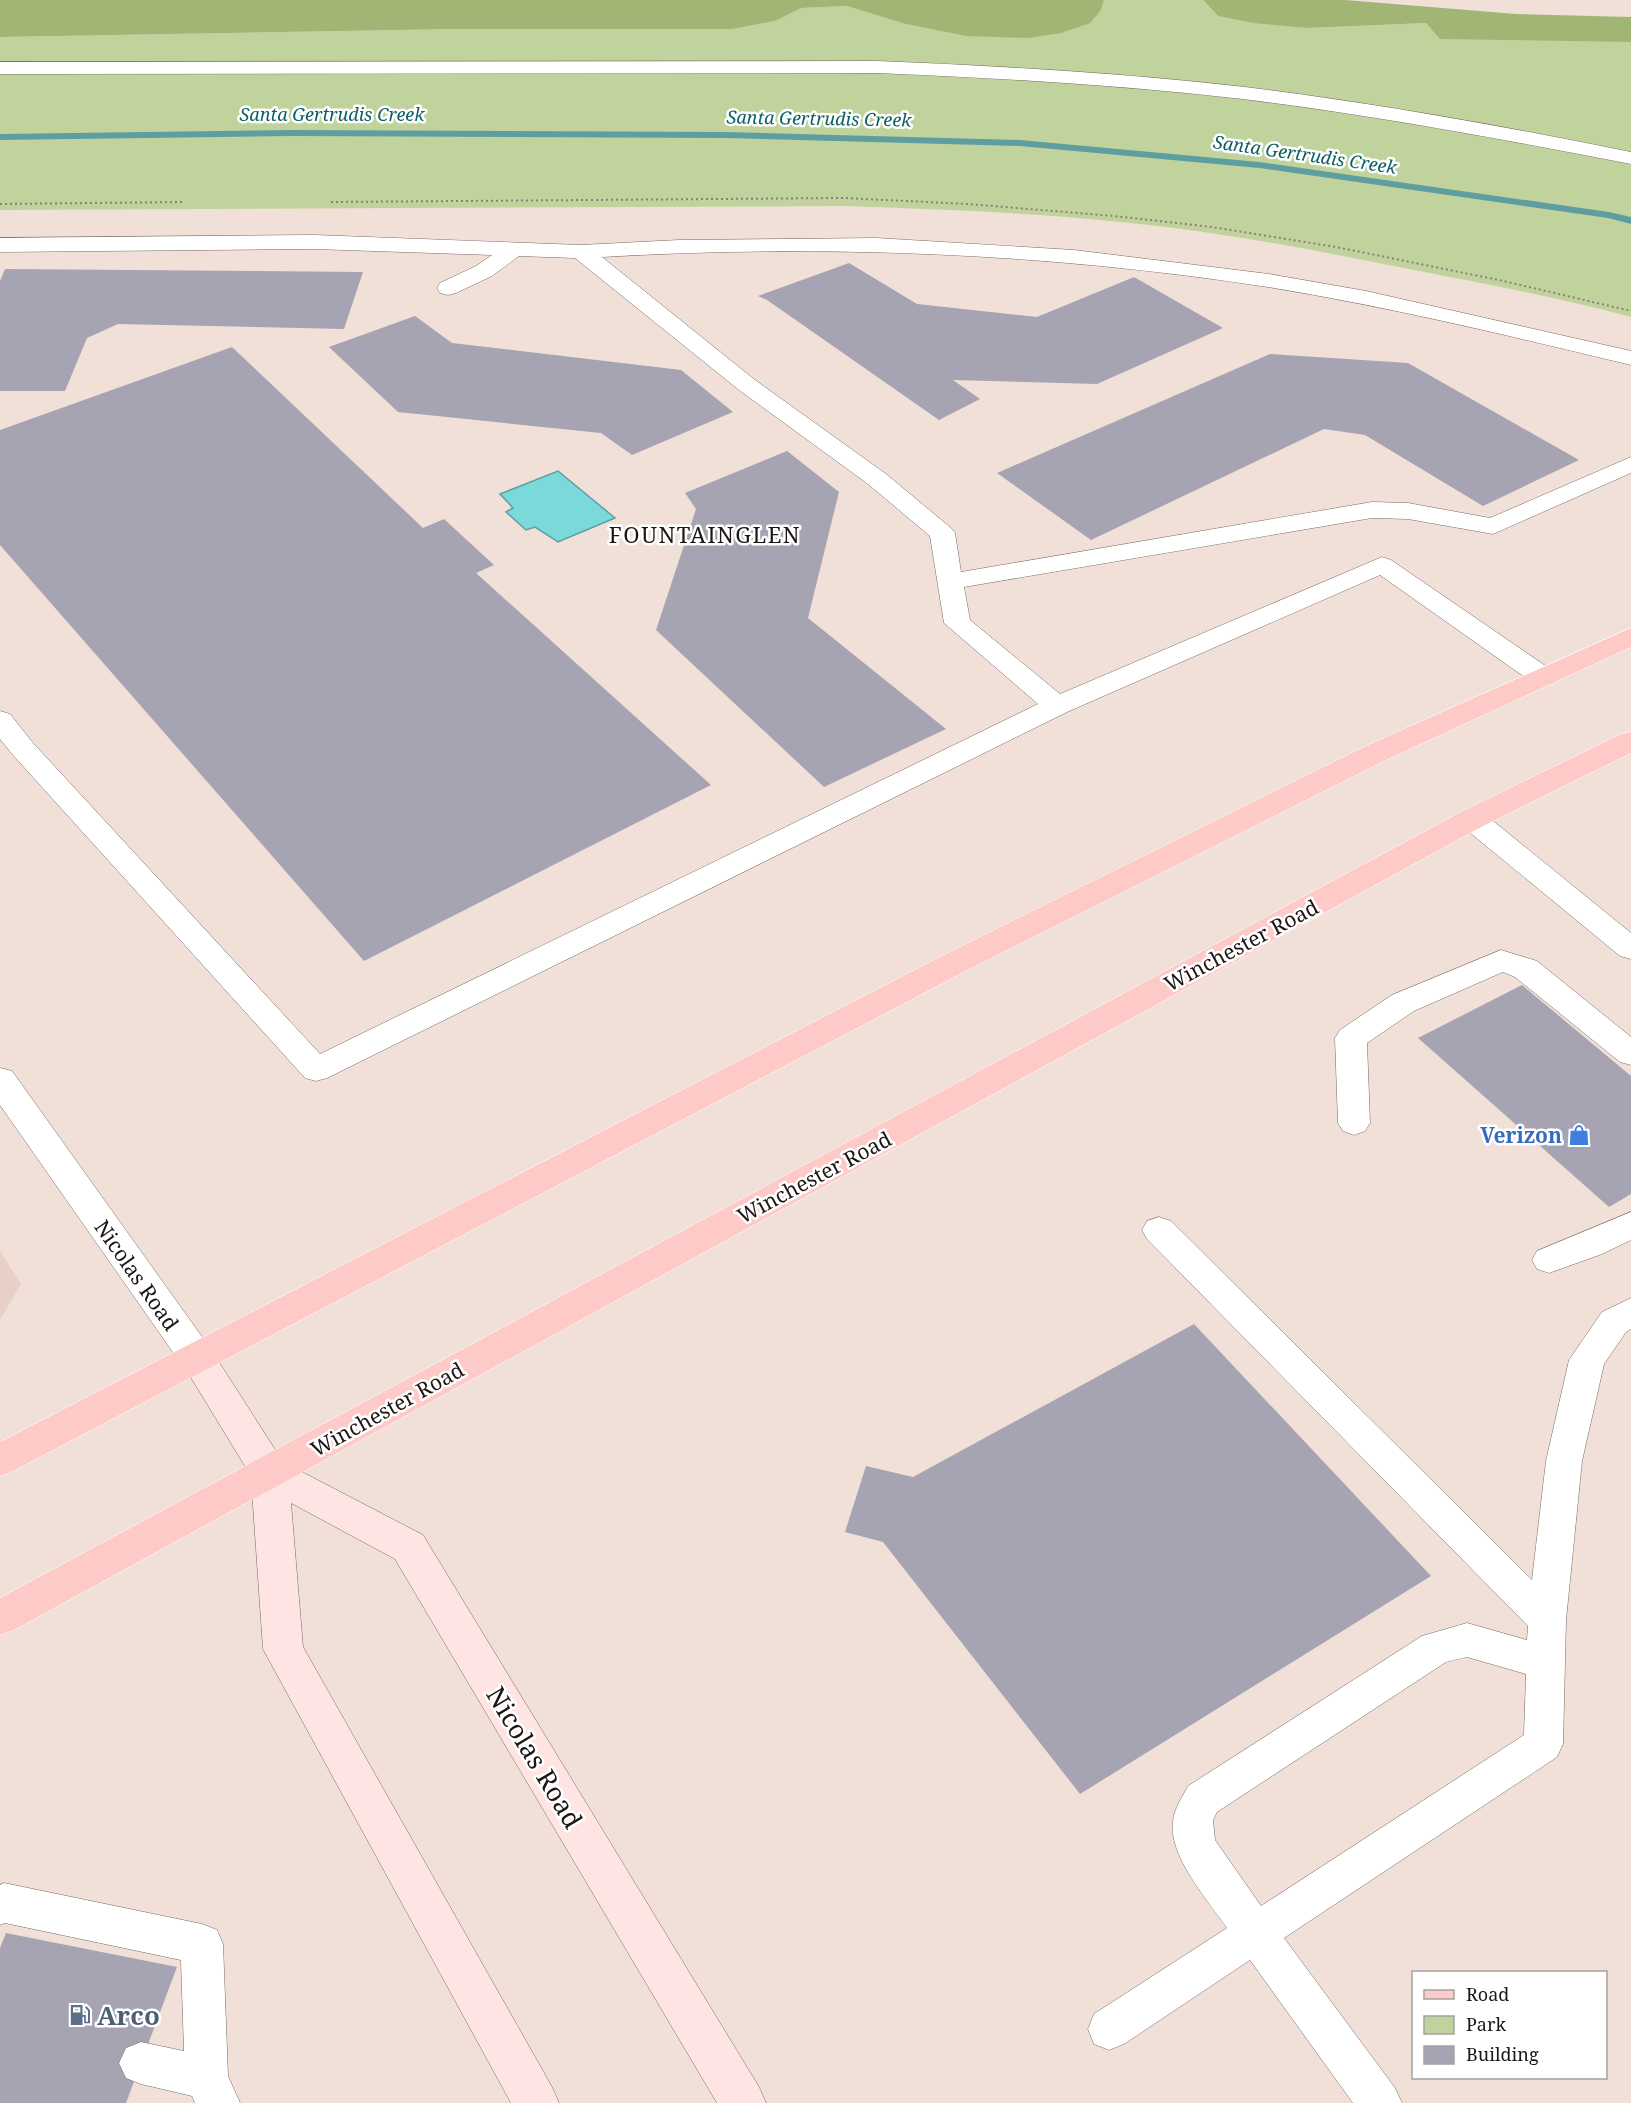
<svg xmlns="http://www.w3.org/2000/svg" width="1631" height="2103" font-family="'Noto Serif',serif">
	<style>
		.education { fill: #e9d0c7 }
		.green { fill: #c1d39c }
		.forest { fill: #a1b675 }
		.water { fill: #7bd9dc; stroke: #5e9ea0; stroke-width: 1.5 }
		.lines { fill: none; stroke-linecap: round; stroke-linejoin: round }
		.stream { fill: #5e9ea0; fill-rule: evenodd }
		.building { fill: #a6a3b3 }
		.service-casing { stroke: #796a63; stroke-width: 1 }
		.minor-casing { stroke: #796a63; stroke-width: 1 }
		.secondary-casing { stroke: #796a63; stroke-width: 1 }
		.primary-casing { stroke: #fff; stroke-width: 1 }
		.path { stroke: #8a7f79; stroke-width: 2; stroke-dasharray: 2 3; stroke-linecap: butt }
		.service { fill: #fff; fill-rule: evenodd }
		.minor { fill: #fff; fill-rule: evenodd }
		.secondary { fill: #fee5e3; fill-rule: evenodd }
		.primary { fill: #fdcac8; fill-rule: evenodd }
		.labels { text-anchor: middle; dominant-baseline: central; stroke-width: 5; stroke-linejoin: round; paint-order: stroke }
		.far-water-label { font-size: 18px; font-style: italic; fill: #0d6063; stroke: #fff }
		.street-label { font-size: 21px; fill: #1c1614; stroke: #fff }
		.shop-label { font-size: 21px; font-weight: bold; fill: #366cbe; stroke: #fff; text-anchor: end }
		.neighbourhood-label { font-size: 22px; letter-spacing: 1.5px; fill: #1c1614; stroke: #fff }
		.near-street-label { font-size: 26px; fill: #1c1614; stroke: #fff }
		.near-service-label { font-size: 26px; font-weight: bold; fill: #4e5e75; stroke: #fff; text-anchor: start }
	</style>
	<rect width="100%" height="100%" fill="#f1e0d8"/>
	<polygon class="education" points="0,1251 21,1284 0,1320"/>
	<path class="green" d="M 1104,0 L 1203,0 L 1218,16 L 1308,28 L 1426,23 L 1631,42 L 1631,317 C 1560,298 1487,284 1414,270 C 1314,250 1212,230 1110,221 C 1022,212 933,209 844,206 L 0,210 L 0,37 L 453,29 L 733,29 L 775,21 L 801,8 L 847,6 L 902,23 L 1101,10 Z"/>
	<g class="forest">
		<polygon points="0,0 1104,0 1101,10 1090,23 1061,33 1028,38 966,36 902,23 847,6 801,8 775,21 733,29 453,29 0,37"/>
		<polygon points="1203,0 1345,0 1516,14 1631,17 1631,42 1440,39 1426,23 1308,28 1254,23 1218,16"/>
	</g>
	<polygon class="water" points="558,471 615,518 558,542 535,527 526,530 506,512 513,508 500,494"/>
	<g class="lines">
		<polygon class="stream" points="291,130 725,132 1020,140 1259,162 1609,212 1631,217 1631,224 1608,218 1259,168 1020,146 725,138 291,136 0,140 0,134"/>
	</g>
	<g class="building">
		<polygon points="849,263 917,304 1037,317 1134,277 1223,328 1097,384 953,380 980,399 939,420 767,300 758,296"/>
		<polygon points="5,269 363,272 344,329 118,324 87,338 65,391 0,391 0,281"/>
		<polygon points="415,316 452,343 681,370 733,412 632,455 601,433 398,412 329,347"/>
		<polygon points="232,347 423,528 444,519 494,565 476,573 711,785 364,961 0,545 0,430"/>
		<polygon points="1270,354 1408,363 1579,460 1483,506 1365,435 1324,429 1091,540 997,473"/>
		<polygon points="787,451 839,492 808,618 946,729 824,787 656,630 696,509 685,493"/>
		<polygon points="1522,985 1631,1076 1631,1194 1609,1207 1418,1038"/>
		<polygon points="1194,1324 1431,1576 1080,1794 883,1542 845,1532 866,1466 913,1477"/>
		<polygon points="6,1933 177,1967 126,2103 0,2103 0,1948"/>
	</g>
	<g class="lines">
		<defs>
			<g id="service">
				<path d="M 877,61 C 1000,66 1123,73 1245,87 C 1375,103 1503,126 1631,152 L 1631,164 C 1502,139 1373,115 1243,99 C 1121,85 999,78 877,73 L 0,74 L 0,62 Z"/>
				<path d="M 314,235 L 581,245 L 679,240 L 876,238 L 1074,250 L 1269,274 L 1366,291 L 1631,351 L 1631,365 C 1511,336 1390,307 1268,287 C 1047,253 825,244 602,257 L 755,380 L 886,474 L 951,528 L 955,533 L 961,572 L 1372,502 L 1408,503 L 1490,518 L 1631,457 L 1631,473 L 1493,534 L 1408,519 L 1372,518 L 964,587 L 970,620 L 1060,694 L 1382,557 L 1391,560 L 1553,671 L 1557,677 L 1553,683 L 1543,685 L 1533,683 L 1380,575 L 1067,712 L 327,1078 L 316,1081 L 305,1078 L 13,755 L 0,739 L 0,711 L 10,714 L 33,743 L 320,1054 L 1038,704 L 944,623 L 930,536 L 868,484 L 739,390 L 575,258 L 519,256 L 492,276 L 456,293 L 448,295 L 440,293 L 437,288 L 440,283 L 476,266 L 492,255 L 314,249 L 0,252 L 0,238 Z"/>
				<polygon points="1472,810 1482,812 1631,933 1631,959 1620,956 1462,826 1458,819 1462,812"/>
				<polygon points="1501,950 1537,961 1631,1037 1631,1065 1620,1062 1515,977 1503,972 1414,1011 1367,1043 1370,1123 1365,1131 1354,1135 1343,1131 1338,1123 1335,1038 1340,1030 1392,995"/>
				<polygon points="1631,1212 1631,1240 1602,1254 1549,1273 1537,1269 1532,1260 1537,1251"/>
				<path d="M 1159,1217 L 1171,1221 L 1532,1580 L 1546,1461 L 1569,1360 L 1602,1312 L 1631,1298 L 1631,1329 L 1626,1332 L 1604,1364 L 1582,1461 L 1566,1620 L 1563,1744 L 1557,1757 L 1284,1938 L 1395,2088 L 1402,2103 L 1353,2103 L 1250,1960 L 1124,2044 L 1109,2050 L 1094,2044 L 1088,2029 L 1094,2014 L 1227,1928 C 1208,1900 1168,1856 1173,1821 C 1174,1809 1183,1796 1188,1786 L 1422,1636 L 1467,1623 L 1527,1640 L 1528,1626 L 1147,1239 L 1142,1230 L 1147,1221 ZM 1467,1657 L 1526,1674 L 1524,1735 L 1261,1906 L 1215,1840 L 1213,1820 L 1217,1812 L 1446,1662 Z"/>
				<polygon points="4,1883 202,1924 217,1930 223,1944 228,2076 240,2103 195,2103 192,2096 141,2084 126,2078 119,2063 126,2048 141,2042 184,2051 181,1960 5,1923 0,1925 0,1885"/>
			</g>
			<polygon id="minor" points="0,1068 12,1071 210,1348 215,1358 210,1368 197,1373 184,1368 0,1105"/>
			<polygon id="secondary" points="197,1343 210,1348 283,1462 423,1535 759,2087 766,2103 717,2103 395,1559 291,1503 303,1647 552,2087 559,2103 511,2103 263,1649 251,1476 179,1358 184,1348"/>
			<g id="primary">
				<polygon points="1631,628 1631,647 1386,760 960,974 13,1471 0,1476 0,1442 938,958 1366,746"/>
				<polygon points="1631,732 1631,753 1483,826 14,1630 0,1635 0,1598 1461,812 1621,734"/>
			</g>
		</defs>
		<use href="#service" class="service-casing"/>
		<use href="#minor" class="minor-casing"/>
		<use href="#secondary" class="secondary-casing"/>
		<use href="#primary" class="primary-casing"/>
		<g class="path">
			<polyline points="331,202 844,198 968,204 1114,216 1212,227 1336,247 1499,280 1631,311"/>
			<polyline points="0,204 185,202"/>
		</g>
		<use href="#service" class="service"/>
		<use href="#minor" class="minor"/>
		<use href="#secondary" class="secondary"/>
		<use href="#primary" class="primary"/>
	</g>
	<defs>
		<symbol id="shop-bare" viewBox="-9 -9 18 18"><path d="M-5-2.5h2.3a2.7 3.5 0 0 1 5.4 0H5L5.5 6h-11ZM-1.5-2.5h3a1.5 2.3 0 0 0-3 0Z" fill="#3f7fe0" stroke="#fff" stroke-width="2.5" paint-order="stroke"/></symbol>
		<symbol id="fuel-bare" viewBox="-9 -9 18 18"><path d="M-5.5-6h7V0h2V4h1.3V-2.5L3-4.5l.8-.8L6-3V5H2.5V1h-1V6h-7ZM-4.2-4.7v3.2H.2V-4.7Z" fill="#5c6f8a" stroke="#fff" stroke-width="2.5" paint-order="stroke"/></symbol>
	</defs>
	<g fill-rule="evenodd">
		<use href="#shop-bare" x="1564" y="1120" width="30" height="30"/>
		<use href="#fuel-bare" x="65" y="2000" width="30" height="30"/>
	</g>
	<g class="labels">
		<g class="far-water-label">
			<text x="332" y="114">Santa Gertrudis Creek</text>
			<text transform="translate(819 118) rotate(1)">Santa Gertrudis Creek</text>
			<text transform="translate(1305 154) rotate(8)">Santa Gertrudis Creek</text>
		</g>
		<g class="street-label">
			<text transform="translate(1241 945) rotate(-28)">Winchester Road</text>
			<text transform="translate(814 1177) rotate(-28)">Winchester Road</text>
			<text transform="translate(137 1275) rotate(55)">Nicolas Road</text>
			<text transform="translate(387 1409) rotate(-29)">Winchester Road</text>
		</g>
		<g class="shop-label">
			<text x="1562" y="1135">Verizon</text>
		</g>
		<g class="neighbourhood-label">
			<text x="705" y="534">FOUNTAINGLEN</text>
		</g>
		<g class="near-street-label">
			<text transform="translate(535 1757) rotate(59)">Nicolas Road</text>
		</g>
		<g class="near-service-label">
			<text x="97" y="2015">Arco</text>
		</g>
	</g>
	<rect x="1412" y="1971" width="195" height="108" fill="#ffffff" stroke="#a4a2a1" stroke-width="1.5"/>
	<rect x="1424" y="1990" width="30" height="9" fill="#fdcac8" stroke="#a4a2a1" stroke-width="1.5"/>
	<text x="1466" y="2001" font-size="18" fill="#1c1614">Road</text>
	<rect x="1424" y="2016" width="30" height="18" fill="#c1d39c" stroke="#a4a2a1" stroke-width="1.5"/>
	<text x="1466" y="2031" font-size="18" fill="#1c1614">Park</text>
	<rect x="1424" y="2046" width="30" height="18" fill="#a6a3b3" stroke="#a4a2a1" stroke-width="1.5"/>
	<text x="1466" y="2061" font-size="18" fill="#1c1614">Building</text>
</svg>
